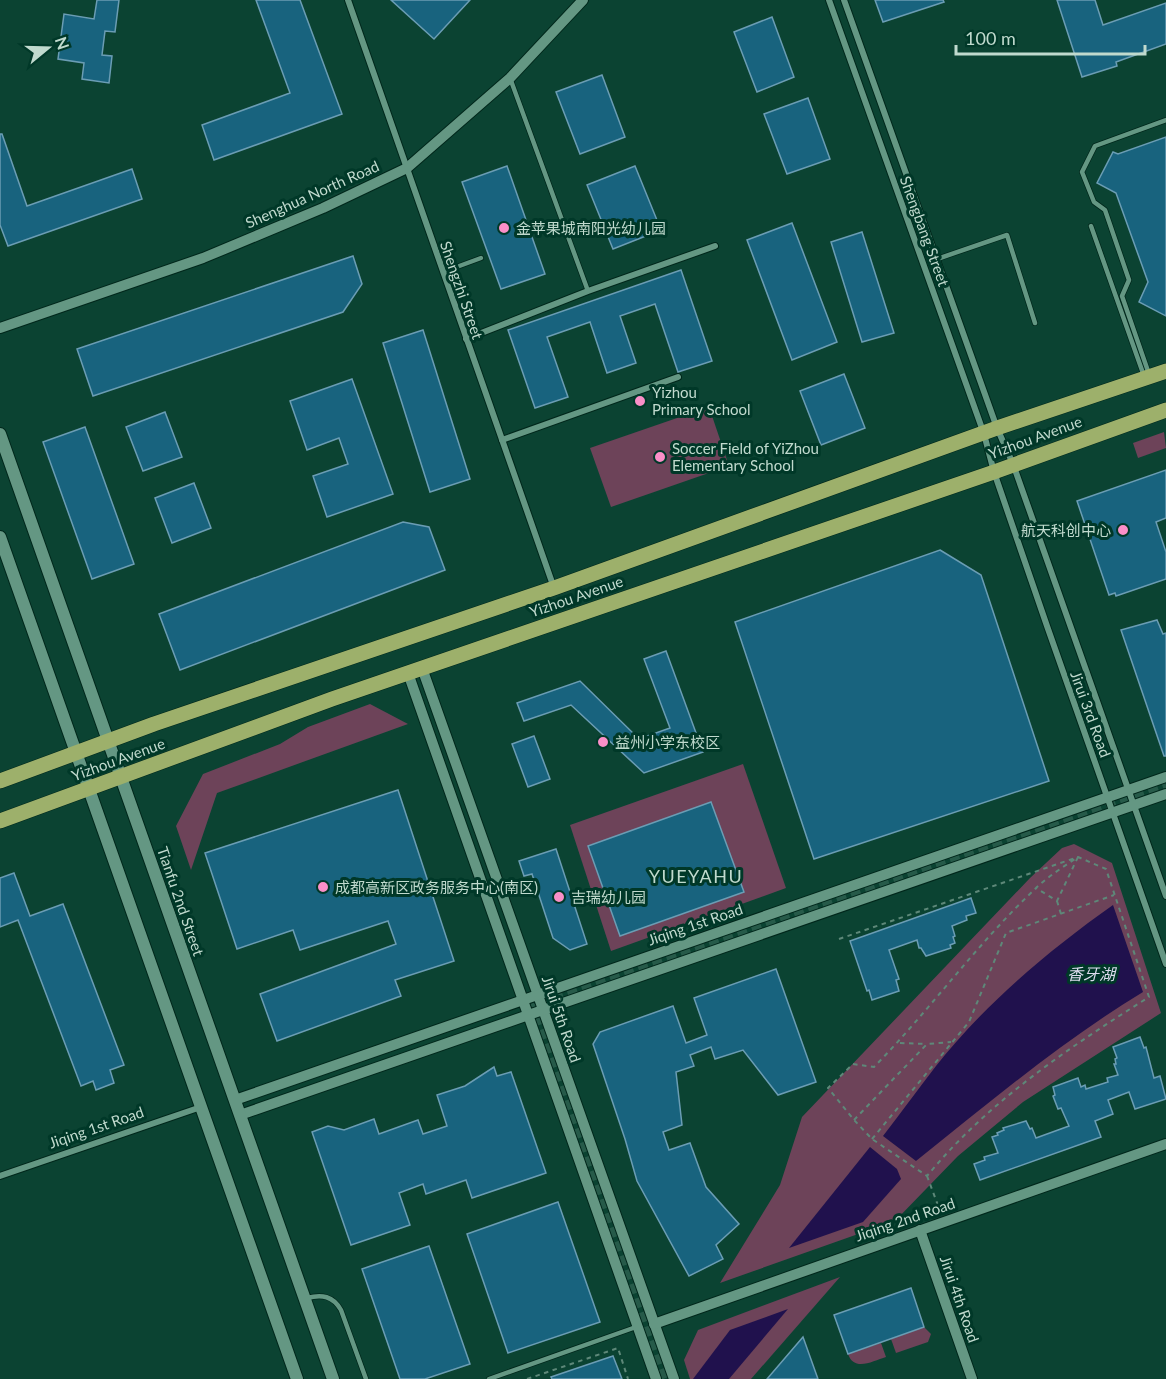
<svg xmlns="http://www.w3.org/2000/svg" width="1166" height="1379" font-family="Lato,'Noto Sans SC',sans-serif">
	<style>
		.green { fill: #6d4359 }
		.water { fill: #20114d }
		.building { fill: #18637e; stroke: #6b9db4; stroke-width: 1.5 }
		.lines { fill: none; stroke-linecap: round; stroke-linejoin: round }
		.tertiary-tunnel { stroke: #265a49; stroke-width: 10; stroke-dasharray: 10 5; stroke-linecap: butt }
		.service-casing { stroke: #00271b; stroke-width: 6 }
		.minor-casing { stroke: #00271b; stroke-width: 8 }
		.tertiary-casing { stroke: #00271b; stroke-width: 12 }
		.secondary-casing { stroke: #00271b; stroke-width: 14 }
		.primary-casing { stroke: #00271b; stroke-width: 16 }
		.path { stroke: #5e8879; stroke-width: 2; stroke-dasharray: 4.5 4.5; stroke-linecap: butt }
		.service { stroke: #649783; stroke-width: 4.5 }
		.minor { stroke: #649783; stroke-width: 6 }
		.tertiary { stroke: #649783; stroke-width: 10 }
		.secondary { stroke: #649783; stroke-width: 12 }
		.primary { stroke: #9db06b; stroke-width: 15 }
		.poi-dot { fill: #fa8fc8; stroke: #003828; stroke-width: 2 }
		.labels { text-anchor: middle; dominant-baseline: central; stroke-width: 6; stroke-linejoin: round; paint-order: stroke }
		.street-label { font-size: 15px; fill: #c0dace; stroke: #003828 }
		.poi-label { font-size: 15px; fill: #c0dace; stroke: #003828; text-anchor: start }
		.water-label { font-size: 16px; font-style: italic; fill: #dddcef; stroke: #003828 }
		.quarter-label { font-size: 18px; letter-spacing: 1.5px; fill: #c0dace; stroke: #003828 }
	</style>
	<rect width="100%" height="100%" fill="#0b4332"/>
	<g class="green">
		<polygon points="709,407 729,466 611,507 590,448"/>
		<polygon points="1164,432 1166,448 1138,458 1133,443"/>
		<polygon points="370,704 408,724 217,793 191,870 176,826 203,774 280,744 308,727"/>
		<polygon points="743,764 786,888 611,951 570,825"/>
		<polygon points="1074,844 1112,863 1161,1013 1023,1102 958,1156 895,1221 720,1283 780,1185 802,1117 1030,878 1062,848"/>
		<polygon points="840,1277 751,1379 690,1379 684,1360 698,1330"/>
		<polygon points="924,1327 931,1334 928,1342 896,1353 891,1339"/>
		<path d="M 881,1343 L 886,1357 C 873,1361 854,1372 848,1354 Z"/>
	</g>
	<g class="water">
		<path d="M 1113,905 L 1143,992 C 1062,1041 990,1102 916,1161 L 883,1136 C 901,1113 918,1089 936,1066 C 986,1003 1048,951 1113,905 Z"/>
		<polygon points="870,1147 897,1169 901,1179 863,1222 789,1248"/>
		<polygon points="788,1309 729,1379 693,1379 730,1330"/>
	</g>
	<g class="building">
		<polygon points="97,0 119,0 115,32 105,31 102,55 112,56 109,83 82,79 84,63 58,59 64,14 94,19"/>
		<polygon points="256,0 300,0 342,114 214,160 202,125 290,93"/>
		<polygon points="391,0 470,0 434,39"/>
		<polygon points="875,0 943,0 944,2 883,22"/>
		<polygon points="1057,0 1095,0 1103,25 1166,3 1166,44 1116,62 1117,66 1082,77"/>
		<polygon points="772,17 794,77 757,92 734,32"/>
		<polygon points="602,75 625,137 580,154 556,92"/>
		<polygon points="808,98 830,159 787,174 764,114"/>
		<polygon points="0,134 2,134 27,206 132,169 142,199 8,246 0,225"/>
		<polygon points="1166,137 1166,316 1139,302 1148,282 1116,193 1097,183 1113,152 1118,154"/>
		<polygon points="507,166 545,274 501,289 462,182"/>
		<polygon points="635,166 661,230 613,249 587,185"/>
		<polygon points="792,223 837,342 792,360 747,240"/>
		<polygon points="862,232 894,333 862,342 831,242"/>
		<polygon points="353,256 362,284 343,312 93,396 77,349"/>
		<polygon points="681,270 712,361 678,372 655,304 620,316 636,363 607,373 590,322 547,337 568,397 535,408 508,330"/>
		<polygon points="423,330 470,479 430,492 383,343"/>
		<polygon points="844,374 865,428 821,445 800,391"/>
		<polygon points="352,379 393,494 327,517 313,476 348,464 339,438 307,450 290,401"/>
		<polygon points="165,412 182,457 143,471 126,427"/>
		<polygon points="85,427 134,564 92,579 43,442"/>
		<polygon points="1166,470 1166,518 1156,522 1166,552 1166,579 1116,596 1115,593 1109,595 1077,501"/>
		<polygon points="194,483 211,528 172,543 155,498"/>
		<polygon points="403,522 429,527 445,570 180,670 159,614"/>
		<polygon points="940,550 981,575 1049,781 814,859 735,622"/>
		<polygon points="1157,620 1163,634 1166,633 1166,756 1164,756 1121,630"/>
		<polygon points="666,651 703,752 644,773 571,705 524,721 517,703 580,681 639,739 670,728 644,659"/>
		<polygon points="534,736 550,779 528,787 512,744"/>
		<polygon points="398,790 454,961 395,980 401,996 277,1041 260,994 396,944 388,921 300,950 293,930 237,949 205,853"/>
		<polygon points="711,802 744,892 620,936 588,846"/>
		<polygon points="556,849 587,944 570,950 553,938 532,874 524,876 519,861"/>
		<polygon points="14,873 30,916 63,904 124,1065 110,1070 114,1083 96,1090 93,1081 81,1086 18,920 0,927 0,878"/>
		<polygon points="971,898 976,913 966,916 967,920 952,926 955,936 953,937 955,943 950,945 951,948 926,956 921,948 919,948 917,940 889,950 899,979 896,980 899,991 872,1000 869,990 867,991 850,941"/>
		<polygon points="776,969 816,1082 778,1095 743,1050 715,1059 711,1047 690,1055 694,1066 676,1072 682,1125 663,1132 669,1150 690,1143 706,1187 739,1224 716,1245 723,1259 689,1276 637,1181 625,1139 593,1044 600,1032 673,1006 686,1043 707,1035 694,998"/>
		<polygon points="1140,1037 1144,1048 1146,1047 1154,1078 1160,1076 1166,1099 1135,1109 1129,1092 1108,1100 1113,1114 1095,1121 1101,1137 980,1180 974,1164 985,1160 984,1157 998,1153 992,1137 998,1135 997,1133 1004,1130 1003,1128 1026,1121 1030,1129 1032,1128 1036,1138 1069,1126 1061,1108 1058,1109 1053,1096 1055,1095 1053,1087 1078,1078 1081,1087 1085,1085 1086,1089 1108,1082 1107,1078 1118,1075 1114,1064 1116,1064 1115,1059 1117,1058 1113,1047"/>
		<polygon points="494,1067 497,1076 511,1072 546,1173 472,1198 466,1180 426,1194 423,1184 399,1193 410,1225 351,1245 312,1132 328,1126 344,1130 374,1119 379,1134 418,1120 423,1134 447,1126 437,1095 465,1086"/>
		<polygon points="558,1202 600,1322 508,1353 467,1234"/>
		<polygon points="429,1246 470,1364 425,1379 400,1379 362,1269"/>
		<polygon points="911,1288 924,1327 848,1354 834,1315"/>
		<polygon points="803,1337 818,1379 767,1379"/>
		<polygon points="613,1356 622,1379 552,1379 551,1377"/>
	</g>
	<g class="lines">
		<polyline class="tertiary-tunnel" points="663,1379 531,1005 1166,785"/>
		<defs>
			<g id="service">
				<polyline points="510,78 588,291"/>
				<polyline points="1091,226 1144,376"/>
				<polyline points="937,259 1007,235 1035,323"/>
				<polyline points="443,272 481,258"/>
				<polyline points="1149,374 1122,296 1129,280 1105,210 1094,202 1082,172 1095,146 1166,120"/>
				<path d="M 307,1298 C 322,1294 333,1296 341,1310 L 366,1379"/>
				<polyline points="489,1379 636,1327"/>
			</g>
			<g id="minor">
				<polyline points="348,0 554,588"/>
				<polyline points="829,0 984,434 994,472 1047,626 1166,964"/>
				<polyline points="844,0 997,428 1013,464 1166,896"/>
				<polyline points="466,339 588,291 715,246"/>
				<polyline points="502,440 678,377"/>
				<polyline points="0,1176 201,1107"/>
			</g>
			<g id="tertiary">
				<polyline points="0,328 203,258 323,208 407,168 510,78 583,0"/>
				<polyline points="422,668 674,1379"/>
				<polyline points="408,673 656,1379"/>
				<polyline points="235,1100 1166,777"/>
				<polyline points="240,1115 1166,794"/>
				<polyline points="920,1230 972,1379"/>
				<polyline points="654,1324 1166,1144"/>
			</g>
			<g id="secondary">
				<polyline points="0,434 333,1379"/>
				<polyline points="0,537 297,1379"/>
			</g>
			<g id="primary">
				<polyline points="0,781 154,724 554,588 997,428 1166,371"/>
				<polyline points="0,821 332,699 994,472 1166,410"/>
			</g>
		</defs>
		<use href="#service" class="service-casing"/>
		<use href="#minor" class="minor-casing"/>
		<use href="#tertiary" class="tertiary-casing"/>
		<use href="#secondary" class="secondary-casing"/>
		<use href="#primary" class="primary-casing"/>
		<g class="path">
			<polyline points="1057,901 1061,914"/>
			<path d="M 839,939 L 1078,857 L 1106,869 L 1149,997 C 1068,1048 988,1102 927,1176 L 872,1139 L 854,1120 L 828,1088 L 853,1064 L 874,1067 C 930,1010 976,945 1034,890 C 1047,877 1063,867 1078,857 L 1057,901 L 1036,888"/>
			<polyline points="900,1043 927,1044"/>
			<polyline points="854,1120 927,1044 951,1042"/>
			<polyline points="872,1139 969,1022 1006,933 1114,895"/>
			<polyline points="927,1176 939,1208"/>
			<polyline points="527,1379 618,1348 628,1379"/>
		</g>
		<use href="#service" class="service"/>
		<use href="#minor" class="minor"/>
		<use href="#tertiary" class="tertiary"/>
		<use href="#secondary" class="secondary"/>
		<use href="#primary" class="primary"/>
	</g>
	<g class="poi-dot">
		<circle cx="504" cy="228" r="6"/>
		<circle cx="640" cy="401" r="6"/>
		<circle cx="660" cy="457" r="6"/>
		<circle cx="1123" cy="530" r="6"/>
		<circle cx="603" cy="742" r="6"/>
		<circle cx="323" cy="887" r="6"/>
		<circle cx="559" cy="897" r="6"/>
	</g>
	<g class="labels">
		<g class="street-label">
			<text transform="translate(312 194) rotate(-24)">Shenghua North Road</text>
			<text transform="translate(925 231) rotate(70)">Shengbang Street</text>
			<text transform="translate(462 290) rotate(71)">Shengzhi Street</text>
			<text transform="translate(1035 437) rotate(-20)">Yizhou Avenue</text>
			<text transform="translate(576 596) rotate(-19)">Yizhou Avenue</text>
			<text transform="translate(1091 714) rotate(70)">Jirui 3rd Road</text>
			<text transform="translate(118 759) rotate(-20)">Yizhou Avenue</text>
			<text transform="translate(181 901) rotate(71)">Tianfu 2nd Street</text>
			<text transform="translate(695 924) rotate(-19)">Jiqing 1st Road</text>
			<text transform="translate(562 1019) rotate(71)">Jirui 5th Road</text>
			<text transform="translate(96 1127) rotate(-19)">Jiqing 1st Road</text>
			<text transform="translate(905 1219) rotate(-19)">Jiqing 2nd Road</text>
			<text transform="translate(960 1299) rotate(71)">Jirui 4th Road</text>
		</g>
		<g class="poi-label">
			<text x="516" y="228">金苹果城南阳光幼儿园</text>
			<text x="652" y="392">Yizhou<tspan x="652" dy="17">Primary School</tspan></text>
			<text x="672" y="448">Soccer Field of YiZhou<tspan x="672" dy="17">Elementary School</tspan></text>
			<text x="1111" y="530" text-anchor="end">航天科创中心</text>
			<text x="615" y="742">益州小学东校区</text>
			<text x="335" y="887">成都高新区政务服务中心(南区)</text>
			<text x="571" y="897">吉瑞幼儿园</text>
		</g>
		<g class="water-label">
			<text x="1091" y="973">香牙湖</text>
		</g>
		<g class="quarter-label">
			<text x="696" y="876">YUEYAHU</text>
		</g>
	</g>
	<g transform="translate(48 48) rotate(71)" stroke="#003828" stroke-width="4.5" paint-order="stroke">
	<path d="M0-4.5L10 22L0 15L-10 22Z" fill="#c0dace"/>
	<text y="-9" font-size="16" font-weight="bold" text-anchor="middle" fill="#c0dace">N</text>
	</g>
	<path d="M956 45v9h189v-9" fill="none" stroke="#c0dace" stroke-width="3"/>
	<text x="965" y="45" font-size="18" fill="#c0dace" stroke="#003828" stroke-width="4.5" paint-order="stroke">100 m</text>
</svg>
